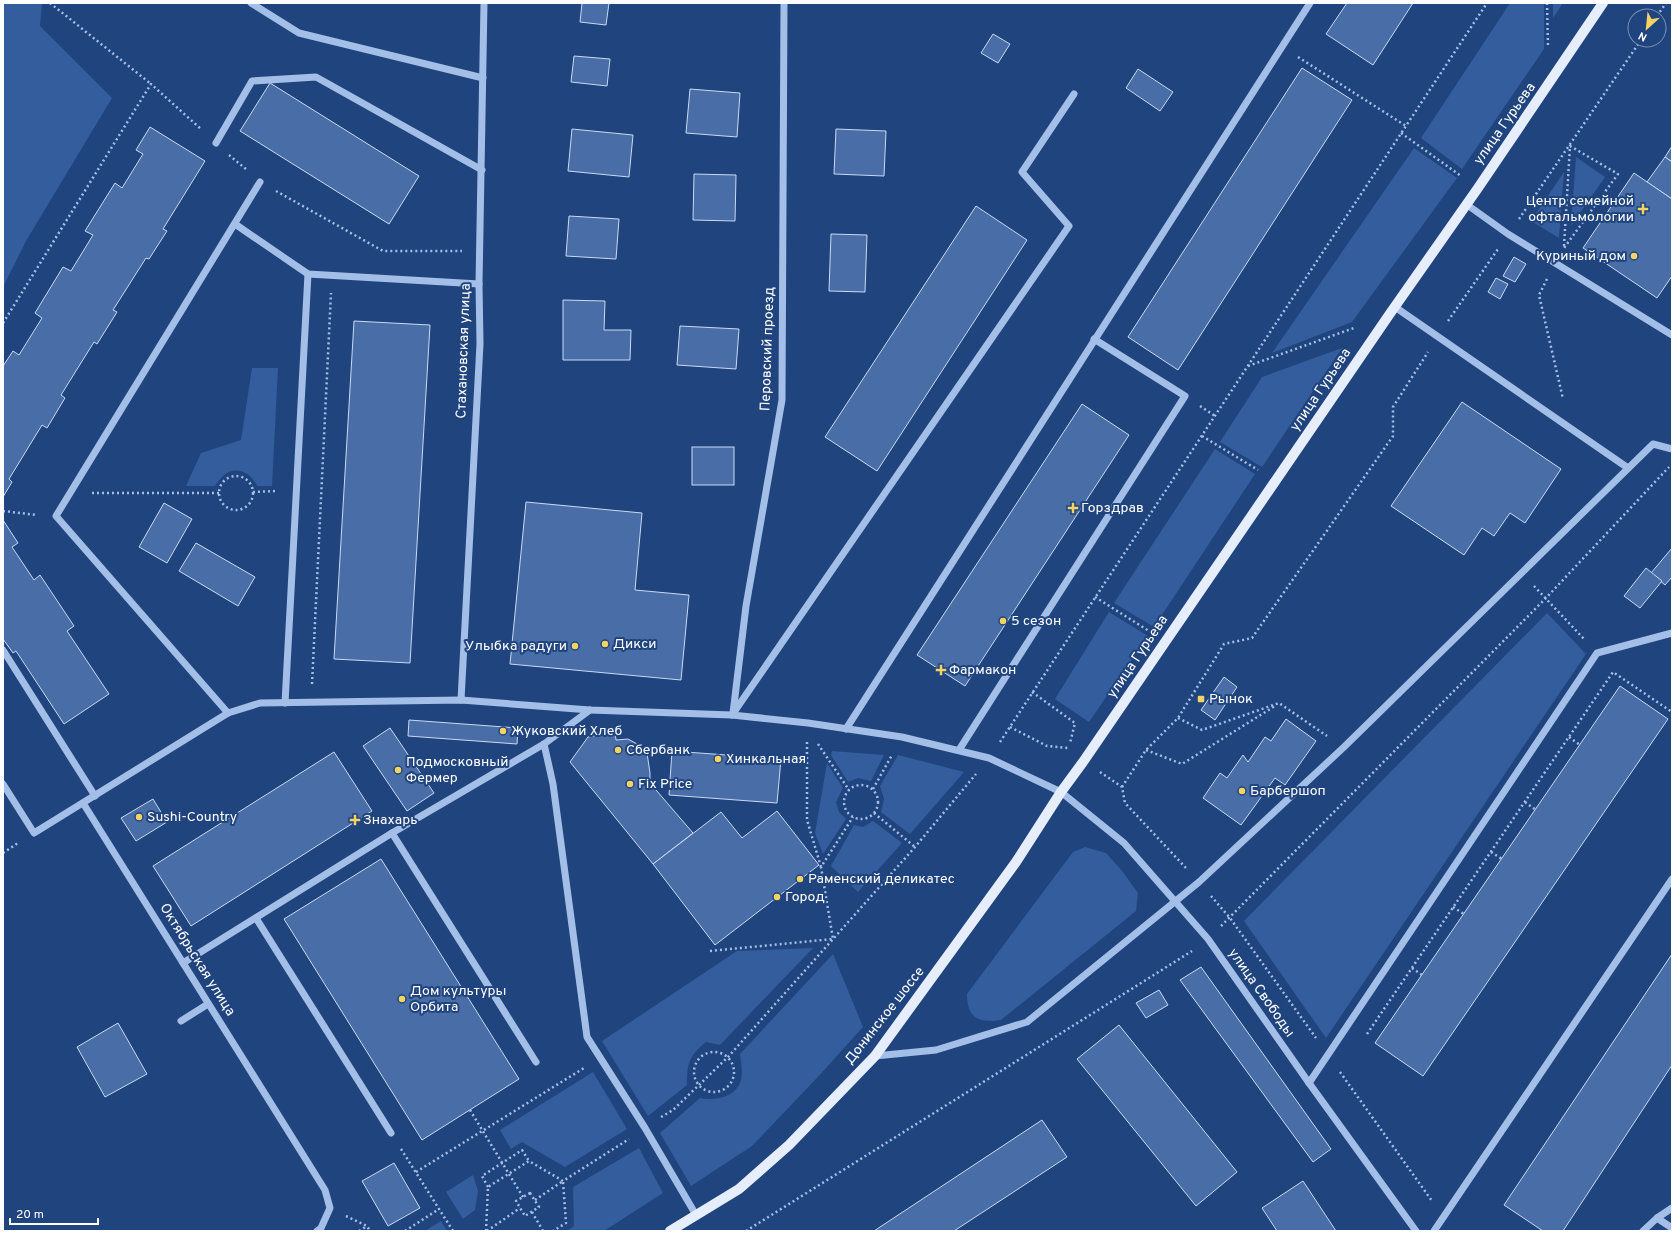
<svg xmlns="http://www.w3.org/2000/svg" width="1675" height="1234" font-family="Overpass,sans-serif">
	<style>
		.green { fill: #335d9c }
		.building { fill: #496ea7; stroke: #c8daf5 }
		.lines { fill: none; stroke-linecap: round; stroke-linejoin: round }
		.path { stroke: #a4bfe7; stroke-width: 2.5; stroke-dasharray: 2 3; stroke-linecap: butt }
		.minor { stroke: #a4bfe7; stroke-width: 7 }
		.major { stroke: #e6eefd; stroke-width: 10 }
		.poi-dot { fill: #f4d365; stroke: #20447e; stroke-width: 1.5 }
		.labels { text-anchor: middle; dominant-baseline: central; stroke-width: 4; stroke-linejoin: round; paint-order: stroke }
		.street-label { font-size: 14px; fill: #fff; stroke: #20447e }
		.poi-label { font-size: 14px; fill: #fff; stroke: #20447e; text-anchor: start }
	</style>
	<rect width="100%" height="100%" fill="#20447e"/>
	<g class="green">
		<polygon points="3,3 42,3 40,26 112,98 26,241 3,287"/>
		<polygon points="1510,3 1544,3 1544,49 1462,169 1421,138"/>
		<polygon points="1553,3 1563,3 1553,18"/>
		<polygon points="1414,148 1457,178 1352,322 1272,353"/>
		<polygon points="1576,157 1605,177 1571,226"/>
		<polygon points="1564,172 1559,238 1531,221"/>
		<polygon points="1342,348 1262,467 1220,442 1262,377"/>
		<path d="M 252,368 L 278,368 L 272,486 L 257,486 C 254,477 242,468 232,471 C 224,473 219,480 215,486 L 186,486 L 201,453 L 241,440 Z"/>
		<polygon points="1215,449 1255,474 1154,627 1114,603"/>
		<polygon points="1109,612 1148,636 1089,722 1055,699"/>
		<polygon points="1547,613 1586,654 1326,1038 1244,921"/>
		<polygon points="832,751 884,755 871,781 858,778 848,782 831,755"/>
		<polygon points="898,755 964,772 910,834 881,812 884,799 880,786"/>
		<polygon points="827,763 843,788 836,802 839,812 846,819 823,854 815,833"/>
		<polygon points="873,821 902,843 858,892 831,866 854,825 863,827"/>
		<path d="M 1085,847 L 1106,853 L 1123,872 L 1138,893 L 1136,911 L 1001,1020 C 979,1023 967,1019 967,994 L 1073,852 Z"/>
		<path d="M 813,948 L 720,1045 L 706,1042 C 689,1056 687,1063 687,1085 L 648,1116 L 602,1041 L 737,951 Z"/>
		<path d="M 833,954 L 863,1027 L 816,1079 L 752,1146 L 691,1186 L 660,1133 L 700,1098 C 713,1101 732,1098 739,1085 C 744,1076 741,1063 740,1054 Z"/>
		<polygon points="593,1072 627,1129 565,1167 522,1142 511,1149 500,1130"/>
		<polygon points="639,1148 663,1193 604,1231 567,1231 574,1226 573,1187"/>
		<polygon points="473,1175 478,1191 475,1210 463,1219 446,1192"/>
		<polygon points="441,1221 447,1231 425,1231"/>
	</g>
	<g class="building">
		<polygon points="582,3 609,3 606,25 580,22"/>
		<polygon points="1347,3 1413,3 1373,65 1326,34"/>
		<polygon points="993,34 1010,44 998,63 981,53"/>
		<polygon points="574,56 610,59 607,86 571,82"/>
		<polygon points="1302,68 1352,100 1178,370 1128,337"/>
		<polygon points="1138,69 1173,92 1160,111 1126,88"/>
		<polygon points="270,83 419,176 389,224 240,131"/>
		<polygon points="690,89 740,93 737,137 686,133"/>
		<polygon points="150,127 205,161 163,229 167,231 149,259 146,258 113,310 117,312 97,344 94,342 61,395 65,398 47,428 42,425 9,479 12,482 3,497 3,366 13,351 19,355 42,318 35,313 63,267 71,271 93,235 85,231 115,183 122,188 143,154 136,150"/>
		<polygon points="572,129 633,135 629,177 568,171"/>
		<polygon points="836,129 886,131 884,176 834,174"/>
		<polygon points="1672,146 1672,162 1665,157"/>
		<polygon points="1665,157 1672,162 1672,199 1647,182"/>
		<polygon points="1634,173 1672,199 1672,276 1657,298 1583,248"/>
		<polygon points="694,174 736,175 735,221 693,220"/>
		<polygon points="976,206 1027,240 877,471 825,437"/>
		<polygon points="569,216 619,219 616,259 566,256"/>
		<polygon points="831,234 867,235 865,292 829,291"/>
		<polygon points="1514,257 1526,264 1515,282 1503,276"/>
		<polygon points="1496,278 1508,284 1500,299 1488,292"/>
		<polygon points="563,300 605,301 604,330 631,330 630,360 563,360"/>
		<polygon points="354,321 430,325 410,663 334,659"/>
		<polygon points="680,326 739,329 736,369 677,365"/>
		<polygon points="1462,402 1561,469 1525,523 1510,513 1494,536 1482,528 1464,555 1391,506"/>
		<polygon points="1082,404 1129,435 965,686 917,655"/>
		<rect x="692" y="447" width="42" height="38"/>
		<polygon points="526,502 642,513 635,590 689,595 681,680 510,664"/>
		<polygon points="164,503 192,519 167,563 139,547"/>
		<polygon points="3,520 18,543 12,547 34,580 40,575 74,626 67,631 109,694 64,724 16,651 13,653 3,639"/>
		<polygon points="196,543 255,577 238,606 179,571"/>
		<polygon points="1672,548 1672,577 1665,585 1651,573"/>
		<polygon points="1646,568 1662,581 1640,608 1624,596"/>
		<polygon points="1224,677 1237,687 1215,720 1201,710"/>
		<polygon points="1620,686 1668,719 1423,1076 1375,1043"/>
		<polygon points="1286,719 1316,741 1285,785 1275,778 1241,825 1203,798 1220,773 1227,778 1243,755 1248,762 1265,737 1271,741"/>
		<polygon points="409,720 518,728 517,744 408,736"/>
		<polygon points="390,728 434,793 407,811 363,746"/>
		<polygon points="615,732 616,740 628,739 639,745 647,753 650,773 650,783 693,833 653,864 570,762 588,737"/>
		<polygon points="672,751 781,759 777,803 669,795"/>
		<polygon points="334,752 372,811 191,926 153,866"/>
		<polygon points="153,799 167,822 136,841 121,818"/>
		<polygon points="777,811 819,865 715,945 653,864 721,812 742,838"/>
		<polygon points="381,859 519,1079 422,1140 284,919"/>
		<polygon points="1672,954 1672,1065 1563,1231 1543,1231 1504,1205"/>
		<polygon points="1201,967 1331,1149 1313,1162 1180,980"/>
		<polygon points="1159,990 1168,1005 1146,1018 1136,1003"/>
		<polygon points="118,1023 147,1074 105,1097 77,1047"/>
		<polygon points="1119,1025 1237,1172 1196,1206 1077,1059"/>
		<polygon points="1042,1120 1067,1157 954,1231 874,1231"/>
		<polygon points="394,1163 420,1208 388,1226 362,1181"/>
		<polygon points="1303,1181 1336,1231 1277,1231 1262,1208"/>
	</g>
	<g class="lines">
		<g class="path">
			<polyline points="50,3 151,84"/>
			<polyline points="1547,3 1548,46"/>
			<polyline points="1657,16 1666,3"/>
			<polyline points="1298,57 1406,126"/>
			<polyline points="1401,133 1461,176"/>
			<polyline points="229,155 247,170"/>
			<polyline points="276,191 383,251 462,251"/>
			<polyline points="1519,219 1641,40"/>
			<polyline points="1564,246 1570,146 1618,174 1564,248"/>
			<polyline points="1547,279 1539,295 1563,399"/>
			<polyline points="1448,321 1498,249"/>
			<polyline points="3,323 151,84 202,130"/>
			<polyline points="1248,366 1354,328"/>
			<polyline points="1200,406 1215,416"/>
			<polyline points="1202,436 1258,470"/>
			<circle cx="236" cy="493" r="17"/>
			<polyline points="253,492 277,491"/>
			<polyline points="92,493 219,493"/>
			<polyline points="3,511 37,515"/>
			<polyline points="1534,586 1584,639"/>
			<polyline points="1095,597 1149,631"/>
			<polyline points="312,684 331,293"/>
			<polyline points="1032,692 1075,723 1070,743"/>
			<polyline points="1178,718 1202,730 1279,703 1327,736"/>
			<polyline points="1010,727 1047,746 1068,748"/>
			<polyline points="1569,737 1580,745"/>
			<polyline points="807,742 807,820 821,867"/>
			<polyline points="1000,742 1487,3"/>
			<polyline points="818,744 849,790"/>
			<polyline points="1146,750 1182,764 1275,706"/>
			<polyline points="1100,772 1122,787 1125,803 1186,868"/>
			<circle cx="861" cy="802" r="17"/>
			<polyline points="1122,787 1146,750 1178,718 1224,644 1252,638 1393,436 1393,407 1428,352"/>
			<polyline points="873,789 892,755"/>
			<polyline points="1525,802 1536,810"/>
			<polyline points="874,813 915,847"/>
			<polyline points="1491,852 1502,859"/>
			<polyline points="3,853 18,843"/>
			<polyline points="1211,896 1230,918 1316,1038"/>
			<polyline points="1453,907 1464,914"/>
			<polyline points="1221,926 1546,598 1669,467"/>
			<polyline points="710,951 833,939 821,867 853,817"/>
			<polyline points="1412,968 1422,975"/>
			<polyline points="1367,1034 1613,672 1672,712"/>
			<circle cx="714" cy="1072" r="20"/>
			<polyline points="1340,1072 1432,1201"/>
			<polyline points="470,1110 523,1197"/>
			<polyline points="661,1117 673,1110 728,1057 915,847 976,774"/>
			<polyline points="401,1149 453,1231"/>
			<polyline points="416,1172 584,1068"/>
			<polyline points="488,1187 482,1176 522,1150 529,1161"/>
			<polygon points="530,1193 539,1207 525,1216 516,1201"/>
			<polyline points="535,1200 563,1181 566,1223 553,1231"/>
			<polyline points="532,1212 543,1231"/>
			<polyline points="346,1216 367,1226 370,1231"/>
			<polyline points="359,1231 367,1226"/>
			<polyline points="405,1231 439,1209"/>
			<polyline points="486,1231 488,1187 529,1161 563,1181 629,1139"/>
			<polyline points="487,1231 520,1208"/>
			<polyline points="746,1231 1192,951"/>
		</g>
		<g class="minor">
			<polyline points="251,3 299,33 483,78"/>
			<polyline points="216,143 252,81 316,77 482,170"/>
			<polyline points="1466,204 1508,234 1672,335"/>
			<polyline points="235,224 308,274 479,284"/>
			<polyline points="1395,307 1628,468"/>
			<polyline points="3,650 95,796"/>
			<polyline points="461,700 480,344 479,284 484,3"/>
			<polyline points="285,703 308,274"/>
			<polyline points="228,713 56,516 260,182"/>
			<polyline points="733,713 746,606 782,400 784,3"/>
			<polyline points="732,715 1069,226 1022,172 1074,94"/>
			<polyline points="846,729 1310,3"/>
			<polyline points="544,744 553,784 587,1037 645,1128 696,1215"/>
			<polyline points="959,750 1185,396 1094,339"/>
			<polyline points="3,784 34,833 228,713 260,703 461,700 590,710 732,715 808,723 902,737 989,758 1061,792 1124,843 1208,939 1309,1083 1416,1231"/>
			<polyline points="83,803 325,1190 330,1208 321,1228 317,1231"/>
			<polyline points="392,833 536,1062"/>
			<polyline points="256,918 391,1133"/>
			<polyline points="183,963 392,833 544,744 590,710"/>
			<polyline points="181,1021 208,1004"/>
			<polyline points="875,1056 936,1050 1027,1022 1199,882 1344,747 1653,444 1672,449"/>
			<polyline points="1309,1083 1597,653 1672,633"/>
			<polyline points="1657,1218 1672,1228"/>
			<polyline points="1434,1231 1672,879"/>
			<polyline points="1643,1231 1657,1218 1672,1208"/>
		</g>
		<polyline class="major" points="670,1231 739,1189 789,1145 875,1056 1016,862 1061,792 1083,762 1389,315 1478,188 1603,3"/>
	</g>
	<g class="poi-dot">
		<path d="M1641 203h4v4h4v4h-4v4h-4v-4h-4v-4h4z"/>
		<circle cx="1634" cy="256" r="4"/>
		<path d="M1071 502h4v4h4v4h-4v4h-4v-4h-4v-4h4z"/>
		<circle cx="1003" cy="621" r="4"/>
		<circle cx="605" cy="644" r="4"/>
		<circle cx="575" cy="646" r="4"/>
		<path d="M939 664h4v4h4v4h-4v4h-4v-4h-4v-4h4z"/>
		<rect x="1197" y="695" width="8" height="8" rx="2"/>
		<circle cx="503" cy="731" r="4"/>
		<circle cx="618" cy="750" r="4"/>
		<circle cx="718" cy="759" r="4"/>
		<circle cx="398" cy="770" r="4"/>
		<circle cx="630" cy="784" r="4"/>
		<circle cx="1242" cy="791" r="4"/>
		<circle cx="139" cy="817" r="4"/>
		<path d="M353 814h4v4h4v4h-4v4h-4v-4h-4v-4h4z"/>
		<circle cx="800" cy="879" r="4"/>
		<circle cx="777" cy="897" r="4"/>
		<circle cx="402" cy="999" r="4"/>
	</g>
	<g class="labels">
		<g class="street-label">
			<text transform="translate(1505 124) rotate(-55)">улица Гурьева</text>
			<text transform="translate(768 349) rotate(-88)">Перовский проезд</text>
			<text transform="translate(464 351) rotate(-88)">Стахановская улица</text>
			<text transform="translate(1321 390) rotate(-56)">улица Гурьева</text>
			<text transform="translate(1138 657) rotate(-56)">улица Гурьева</text>
			<text transform="translate(197 960) rotate(58)">Октябрьская улица</text>
			<text transform="translate(1261 993) rotate(55)">улица Свободы</text>
			<text transform="translate(885 1016) rotate(-52)">Донинское шоссе</text>
		</g>
		<g class="poi-label">
			<text x="1634" y="201" text-anchor="end">Центр семейной<tspan x="1634" dy="16">офтальмологии</tspan></text>
			<text x="1626" y="256" text-anchor="end">Куриный дом</text>
			<text x="1081" y="508">Горздрав</text>
			<text x="1011" y="621">5 сезон</text>
			<text x="613" y="644">Дикси</text>
			<text x="567" y="646" text-anchor="end">Улыбка радуги</text>
			<text x="949" y="670">Фармакон</text>
			<text x="1209" y="699">Рынок</text>
			<text x="511" y="731">Жуковский Хлеб</text>
			<text x="626" y="750">Сбербанк</text>
			<text x="726" y="759">Хинкальная</text>
			<text x="406" y="762">Подмосковный<tspan x="406" dy="16">Фермер</tspan></text>
			<text x="638" y="784">Fix Price</text>
			<text x="1250" y="791">Барбершоп</text>
			<text x="147" y="817">Sushi-Country</text>
			<text x="363" y="820">Знахарь</text>
			<text x="808" y="879">Раменский деликатес</text>
			<text x="785" y="897">Город</text>
			<text x="410" y="991">Дом культуры<tspan x="410" dy="16">Орбита</tspan></text>
		</g>
	</g>
	<rect width="1675" height="1234" fill="none" stroke="#ffffff" stroke-width="8"/>
	<g transform="translate(1647 28) rotate(207)"><circle r="19" fill="#20447e" stroke="#798fb2"/>
	<path d="M0-3L7 15L0 10L-7 15Z" fill="#f4d365"/>
	<text y="-6" font-size="11" font-weight="bold" text-anchor="middle" fill="#ffffff">N</text>
	</g>
	<path d="M10 1218v6h88v-6" fill="none" stroke="#ffffff" stroke-width="2"/>
	<text x="16" y="1218" font-size="12" fill="#ffffff" stroke="#20447e" stroke-width="3" paint-order="stroke">20 m</text>
</svg>
